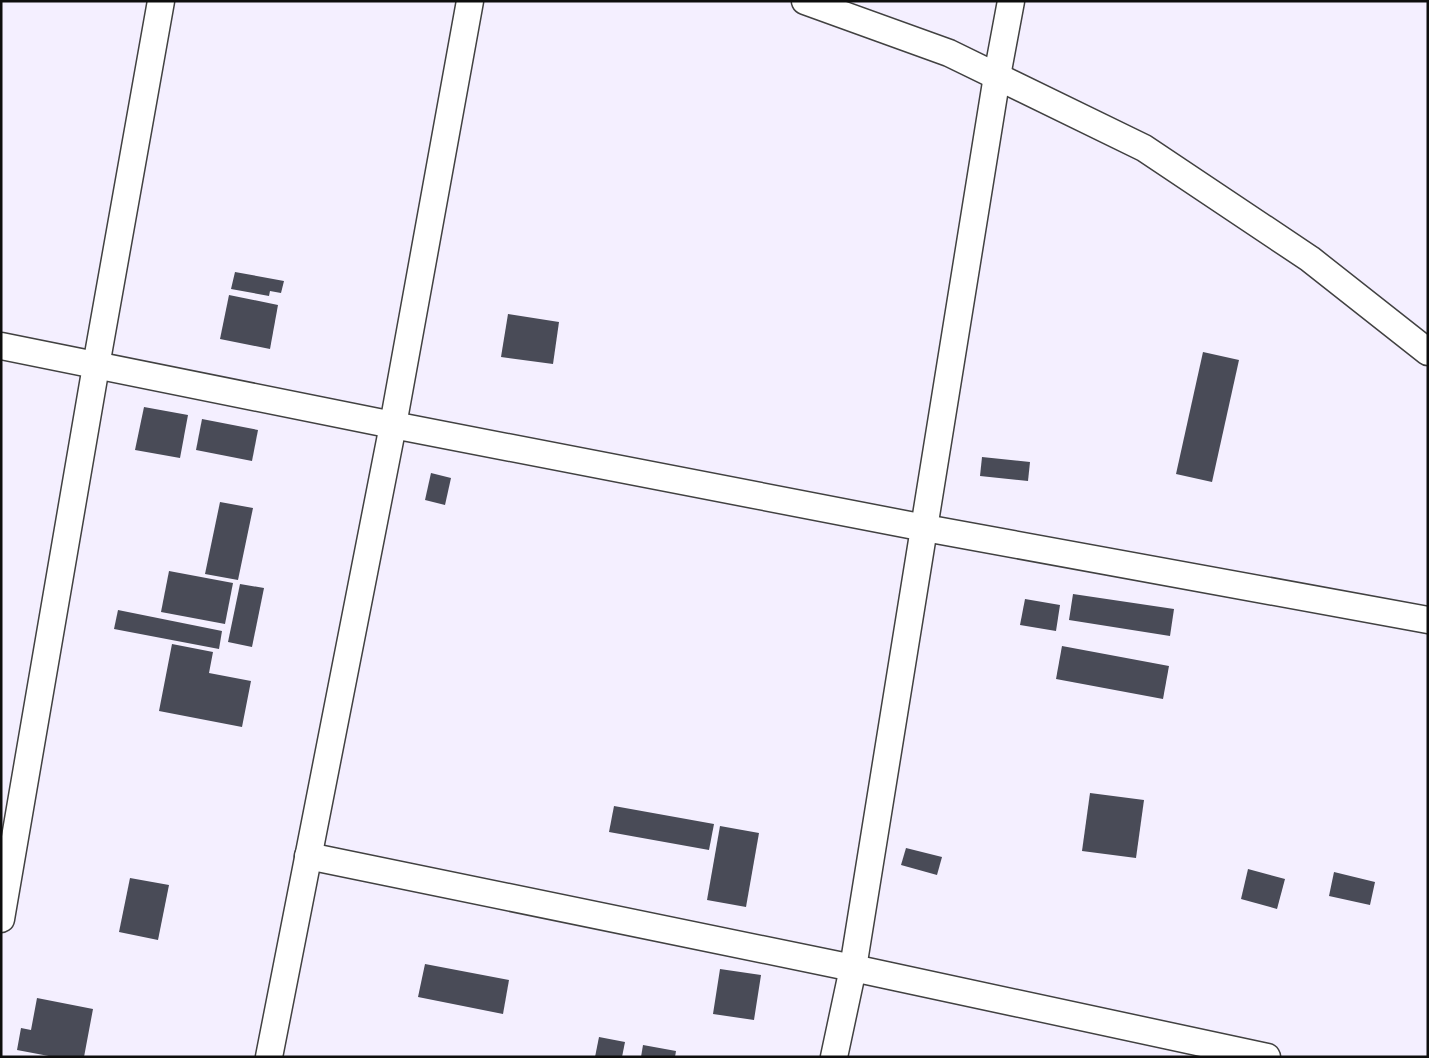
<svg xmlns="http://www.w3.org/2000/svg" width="1429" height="1058" font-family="'Noto Serif',serif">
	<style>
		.building { fill: #494b57 }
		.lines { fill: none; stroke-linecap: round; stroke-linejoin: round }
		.minor-casing { stroke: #414141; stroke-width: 29 }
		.minor { stroke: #fff; stroke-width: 26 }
	</style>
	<rect width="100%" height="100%" fill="#f4efff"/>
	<g class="building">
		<polygon points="235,272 284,281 281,293 270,291 269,296 231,289"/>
		<polygon points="229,295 278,305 270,349 220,339"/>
		<polygon points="508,314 559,322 553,364 501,357"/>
		<polygon points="1203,352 1239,360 1212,482 1176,474"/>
		<polygon points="144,407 188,415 180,458 135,450"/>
		<polygon points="202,419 258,430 252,461 196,450"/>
		<polygon points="982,457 1030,462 1028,481 980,476"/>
		<polygon points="431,473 451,478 445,505 425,500"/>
		<polygon points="220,502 253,508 238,580 205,574"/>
		<polygon points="169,571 233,583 225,624 161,612"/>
		<polygon points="240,584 264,588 252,647 228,642"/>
		<polygon points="1073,594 1174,609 1170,636 1069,620"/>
		<polygon points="1025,599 1060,605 1056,631 1020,625"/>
		<polygon points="118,610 222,631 219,649 114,629"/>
		<polygon points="172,644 213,652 209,673 251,681 242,727 159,711"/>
		<polygon points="1062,646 1169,666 1163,699 1056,679"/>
		<polygon points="1090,793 1144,800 1136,858 1082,851"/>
		<polygon points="614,806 714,824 709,850 609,832"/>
		<polygon points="720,826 759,833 746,907 707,900"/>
		<polygon points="906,848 942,857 937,875 901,865"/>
		<polygon points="1248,869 1285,879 1277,909 1241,899"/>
		<polygon points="1334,872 1375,882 1370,905 1329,896"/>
		<polygon points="130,878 169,885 158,940 119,932"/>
		<polygon points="425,964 509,980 503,1014 418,997"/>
		<polygon points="720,969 761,975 754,1020 713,1014"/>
		<polygon points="37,998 93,1009 84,1057 54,1057 17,1050 21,1028 31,1030"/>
		<polygon points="599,1037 625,1042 622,1057 595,1057"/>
		<polygon points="643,1045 676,1051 675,1057 641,1057"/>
	</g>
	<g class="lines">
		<defs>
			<g id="minor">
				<polyline points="805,1 949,53 1144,148 1310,259 1428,352"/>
				<polyline points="1,346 393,425 925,528 1428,620"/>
				<polyline points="308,856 853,968 1267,1057"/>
				<polyline points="1,919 96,366 161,1"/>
				<polyline points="269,1057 393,425 470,1"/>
				<polyline points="834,1057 853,968 997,76 1011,1"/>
			</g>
		</defs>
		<use href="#minor" class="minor-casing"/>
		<use href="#minor" class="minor"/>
	</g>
	<rect width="1429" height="1058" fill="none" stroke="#0e0e0e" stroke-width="5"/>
</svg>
